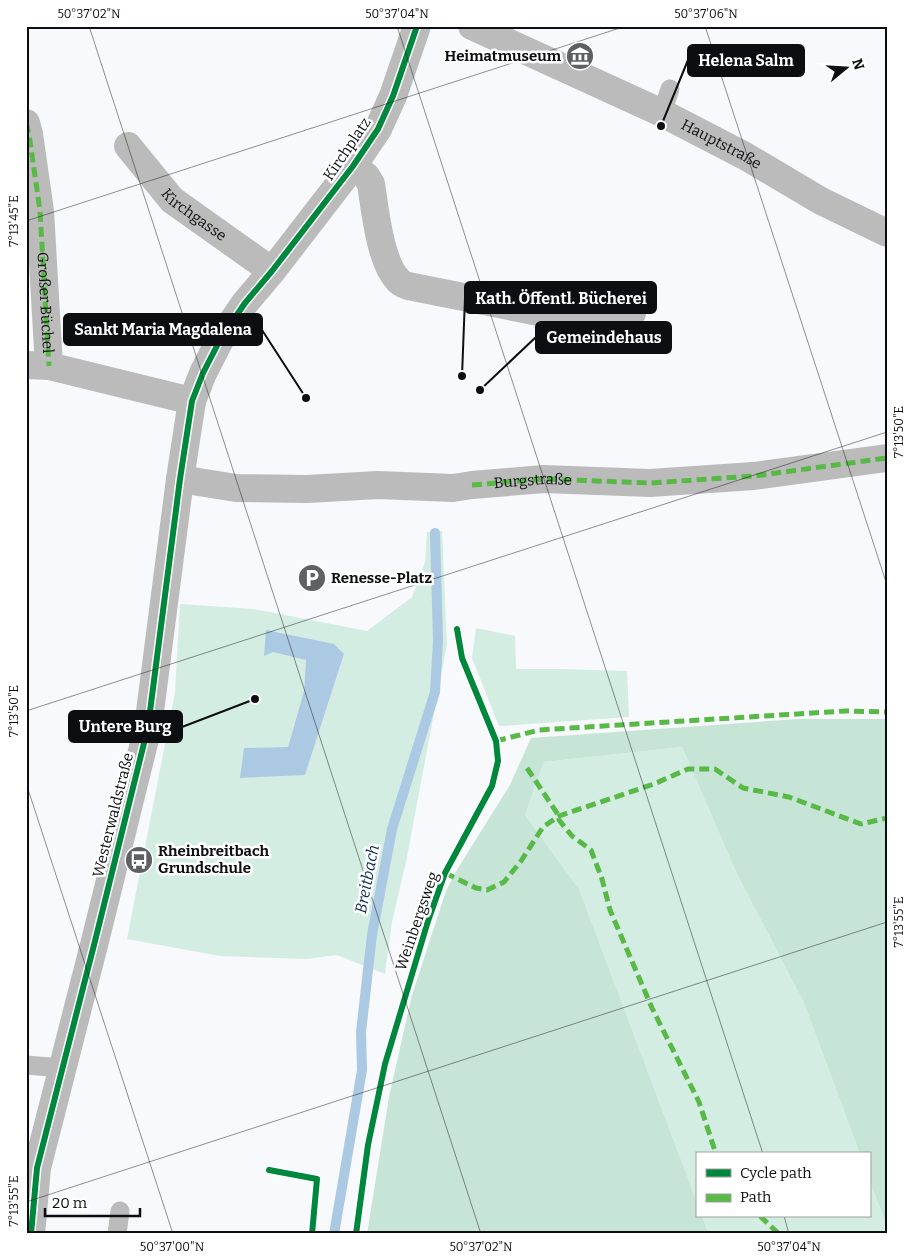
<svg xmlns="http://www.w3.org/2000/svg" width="913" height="1260" font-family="Bitter,serif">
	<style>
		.green { fill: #d3ede2; fill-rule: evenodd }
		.forest { fill: #c6e5d7 }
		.water { fill: #abc9e3 }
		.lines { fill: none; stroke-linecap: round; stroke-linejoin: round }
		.stream { stroke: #abc9e3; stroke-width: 10 }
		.service { stroke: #bcbbbb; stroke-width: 19 }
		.minor { stroke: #bcbbbb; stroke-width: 28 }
		.quiet { stroke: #58b947; stroke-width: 5; stroke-dasharray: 10 5; stroke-linecap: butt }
		.cycleway-casing { stroke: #fff; stroke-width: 9 }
		.cycleway { stroke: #00873e; stroke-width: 6 }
		.ticks { fill: none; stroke: #0d0e12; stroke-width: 1; stroke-opacity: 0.45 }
		.labels { text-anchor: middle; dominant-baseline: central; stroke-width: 5; stroke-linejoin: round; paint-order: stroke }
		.poi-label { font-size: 15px; font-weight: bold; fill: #0d0e12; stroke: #fff; text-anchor: start }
		.street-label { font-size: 15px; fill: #0d0e12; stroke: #fff }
		.water-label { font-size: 16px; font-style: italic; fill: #0c2e47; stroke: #fff }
		.leader { fill: none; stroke: #0d0e12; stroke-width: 2 }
		.callout-dot { fill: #0d0e12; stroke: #fff; stroke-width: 2 }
		.callout { fill: #0d0e12; stroke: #0d0e12; stroke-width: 2 }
		.callout-label { font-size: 16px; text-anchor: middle; font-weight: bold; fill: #fff }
		.neatline { fill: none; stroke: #0d0e12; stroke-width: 2 }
		.ticks-label { font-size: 12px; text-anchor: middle; fill: #0d0e12 }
	</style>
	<rect width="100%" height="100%" fill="#f7f9fc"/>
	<g class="green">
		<path d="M 442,531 L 447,644 L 406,862 L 392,922 L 385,974 L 337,955 L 307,959 L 220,956 L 127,939 L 175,693 L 180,604 L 254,609 L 367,631 L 412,597 L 425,562 L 427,532 ZM 273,651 L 344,654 L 305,775 L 244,748 L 288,747 L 304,691 L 306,660 Z"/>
		<polygon points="476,628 515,636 516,669 563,669 627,671 629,717 499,726 472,658"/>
		<polygon points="682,747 736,872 804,1003 860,1154 697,1154 697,1202 579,889 525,815 544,762"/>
		<polygon points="869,1180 887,1226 887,1234 709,1234 702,1216 869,1216"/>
	</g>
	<polygon class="forest" points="798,719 887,719 887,1226 869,1180 869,1154 860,1154 804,1003 736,872 682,747 544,762 525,815 579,889 697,1202 697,1216 702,1216 709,1234 367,1234 389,1097 412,995 446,891 458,868 510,785 531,738"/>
	<polygon class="water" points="266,630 334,644 344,654 305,775 240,778 244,748 288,747 304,691 306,660 273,652 264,656"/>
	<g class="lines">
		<polyline class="stream" points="334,1234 362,1070 361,1032 372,935 392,829 435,692 438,641 435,533"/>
		<g class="service">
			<polyline points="662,113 670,89"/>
			<polyline points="26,1065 62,1068"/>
			<polyline points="117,1234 120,1211"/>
		</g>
		<g class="minor">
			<path id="s1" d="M 472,26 L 662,113 L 745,156 L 821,201 L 887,233"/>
			<path id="s2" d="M 26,123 L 29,134 L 40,211 L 49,366"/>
			<path id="s3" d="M 128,146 L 172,200 L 272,271"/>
			<path d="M 353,166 L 366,176 L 371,184 C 375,209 380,262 398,280 C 400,283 405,285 408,286 L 549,314 L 620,319 L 632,313"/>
			<polyline points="26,365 49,366 192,401"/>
			<polyline points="180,479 236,488 307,489 378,485 453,488 472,485 544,479 650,483 754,476 887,458"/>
			<polyline points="31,1234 37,1168 95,941 148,727 180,479 192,401 203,373 221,338 245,303 272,271 353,166 378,129 393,96 417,26"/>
		</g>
		<g class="quiet">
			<polyline points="26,123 29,134 40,211 49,366"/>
			<path id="s4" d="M 472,485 L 544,479 L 650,483 L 754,476 L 887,458"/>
			<polyline points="496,741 539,730 845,711 887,712"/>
			<polyline points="527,768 559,816 559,820 572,836 591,850 602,879 610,910 652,1008 699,1102 716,1154"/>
			<polyline points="445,873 476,888 487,890 504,882 521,861 543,827 559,816 654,784 688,769 715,769 743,788 789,797 861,824 887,818"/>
			<polyline points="760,1216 779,1234"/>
		</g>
		<defs>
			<g id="cycleway">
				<polyline points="269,1170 317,1179 312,1234"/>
				<polyline points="31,1234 37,1168 95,941 148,727 180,479 192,401 203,373 221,338 245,303 272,271 353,166 378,129 393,96 417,26"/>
				<polyline points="356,1234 368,1145 385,1064 428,921 445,873 492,786 498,761 496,741 462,658 457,629"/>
			</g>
		</defs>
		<use href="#cycleway" class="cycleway-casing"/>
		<use href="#cycleway" class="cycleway"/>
	</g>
	<path class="ticks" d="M 89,26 L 481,1234M 397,26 L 763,1154M 705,26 L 887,585M 26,221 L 626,26M 26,711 L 887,432M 26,783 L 173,1234M 26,1202 L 887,922M 784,1216 L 789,1234"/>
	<defs>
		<symbol id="museum-disc" viewBox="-11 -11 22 22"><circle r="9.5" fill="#5f6064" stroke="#fff"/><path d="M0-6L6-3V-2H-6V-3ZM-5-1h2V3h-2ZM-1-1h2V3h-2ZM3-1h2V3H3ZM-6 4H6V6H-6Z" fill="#fff"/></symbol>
		<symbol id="parking-disc" viewBox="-11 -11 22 22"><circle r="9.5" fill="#5f6064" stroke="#fff"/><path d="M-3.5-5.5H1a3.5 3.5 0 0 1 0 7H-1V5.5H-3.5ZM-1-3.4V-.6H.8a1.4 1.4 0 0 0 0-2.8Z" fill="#fff"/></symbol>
		<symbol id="bus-disc" viewBox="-11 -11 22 22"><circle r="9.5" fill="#5f6064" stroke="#fff"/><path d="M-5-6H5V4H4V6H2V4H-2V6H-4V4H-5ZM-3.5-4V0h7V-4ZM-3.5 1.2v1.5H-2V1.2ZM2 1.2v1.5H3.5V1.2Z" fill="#fff"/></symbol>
	</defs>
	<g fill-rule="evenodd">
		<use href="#museum-disc" x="564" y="40" width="32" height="32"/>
		<use href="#parking-disc" x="296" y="562" width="32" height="32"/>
		<use href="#bus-disc" x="123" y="844" width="32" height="32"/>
	</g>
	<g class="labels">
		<g class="poi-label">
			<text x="561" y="56" text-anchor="end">Heimatmuseum</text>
			<text x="331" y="578">Renesse-Platz</text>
			<text x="158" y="851">Rheinbreitbach<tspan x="158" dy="17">Grundschule</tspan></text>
		</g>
		<g class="street-label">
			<text stroke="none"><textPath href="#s1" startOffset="276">Hauptstraße</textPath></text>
			<text transform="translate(347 149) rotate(-56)">Kirchplatz</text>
			<text stroke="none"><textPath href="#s3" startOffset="96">Kirchgasse</textPath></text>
			<text stroke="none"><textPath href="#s2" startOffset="181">Großer Büchel</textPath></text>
			<text stroke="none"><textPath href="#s4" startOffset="61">Burgstraße</textPath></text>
			<text transform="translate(113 815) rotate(-76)">Westerwaldstraße</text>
			<text transform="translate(417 921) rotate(-71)">Weinbergsweg</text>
		</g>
		<g class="water-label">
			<text transform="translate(367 879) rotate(-79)">Breitbach</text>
		</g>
	</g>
	<path class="leader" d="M661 126L688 60M462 376L465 298M306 398L262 330M480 390L536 337M255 699L182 727"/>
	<g class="callout-dot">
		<circle cx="661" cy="126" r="5"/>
		<circle cx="462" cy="376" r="5"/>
		<circle cx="306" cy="398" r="5"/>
		<circle cx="480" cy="390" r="5"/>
		<circle cx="255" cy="699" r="5"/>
	</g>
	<g class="callout">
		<rect x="688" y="45" width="116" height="31" rx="5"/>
		<rect x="465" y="282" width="191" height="31" rx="5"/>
		<rect x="64" y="314" width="198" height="31" rx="5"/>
		<rect x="536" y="322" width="135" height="31" rx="5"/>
		<rect x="69" y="711" width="113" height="31" rx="5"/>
	</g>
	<g class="callout-label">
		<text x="746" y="66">Helena Salm</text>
		<text x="561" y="304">Kath. Öffentl. Bücherei</text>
		<text x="163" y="335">Sankt Maria Magdalena</text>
		<text x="604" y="343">Gemeindehaus</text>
		<text x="125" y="732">Untere Burg</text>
	</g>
	<rect width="913" height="1260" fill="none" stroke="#ffffff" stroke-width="55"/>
	<rect x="696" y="1152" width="175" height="65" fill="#ffffff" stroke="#9e9fa0"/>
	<rect x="706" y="1169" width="25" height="8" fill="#00873e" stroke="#9e9fa0"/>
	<text x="740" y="1178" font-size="15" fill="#0d0e12">Cycle path</text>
	<rect x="706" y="1194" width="25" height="8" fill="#58b947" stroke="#9e9fa0"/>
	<text x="740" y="1202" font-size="15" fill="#0d0e12">Path</text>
	<g transform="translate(846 68) rotate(72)" stroke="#ffffff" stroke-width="4" paint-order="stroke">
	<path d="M0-4L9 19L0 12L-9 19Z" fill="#0d0e12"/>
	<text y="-8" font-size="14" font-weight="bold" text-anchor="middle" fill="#0d0e12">N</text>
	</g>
	<path d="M45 1208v8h95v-8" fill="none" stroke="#0d0e12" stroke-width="2.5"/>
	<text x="52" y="1208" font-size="15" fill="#0d0e12" stroke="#ffffff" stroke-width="4" paint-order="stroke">20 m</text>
	<rect x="28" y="28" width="858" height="1204" class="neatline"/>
	<g class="ticks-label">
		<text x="89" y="18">50°37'02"N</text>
		<text x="397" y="18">50°37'04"N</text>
		<text x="706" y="18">50°37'06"N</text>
		<text transform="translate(14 221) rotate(-90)" y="4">7°13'45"E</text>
		<text transform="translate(899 432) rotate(-90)" y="4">7°13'50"E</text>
		<text transform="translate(14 711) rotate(-90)" y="4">7°13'50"E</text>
		<text transform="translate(899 922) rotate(-90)" y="4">7°13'55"E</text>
		<text transform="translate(14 1201) rotate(-90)" y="4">7°13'55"E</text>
		<text x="172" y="1251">50°37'00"N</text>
		<text x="481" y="1251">50°37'02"N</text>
		<text x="789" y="1251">50°37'04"N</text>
	</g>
</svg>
